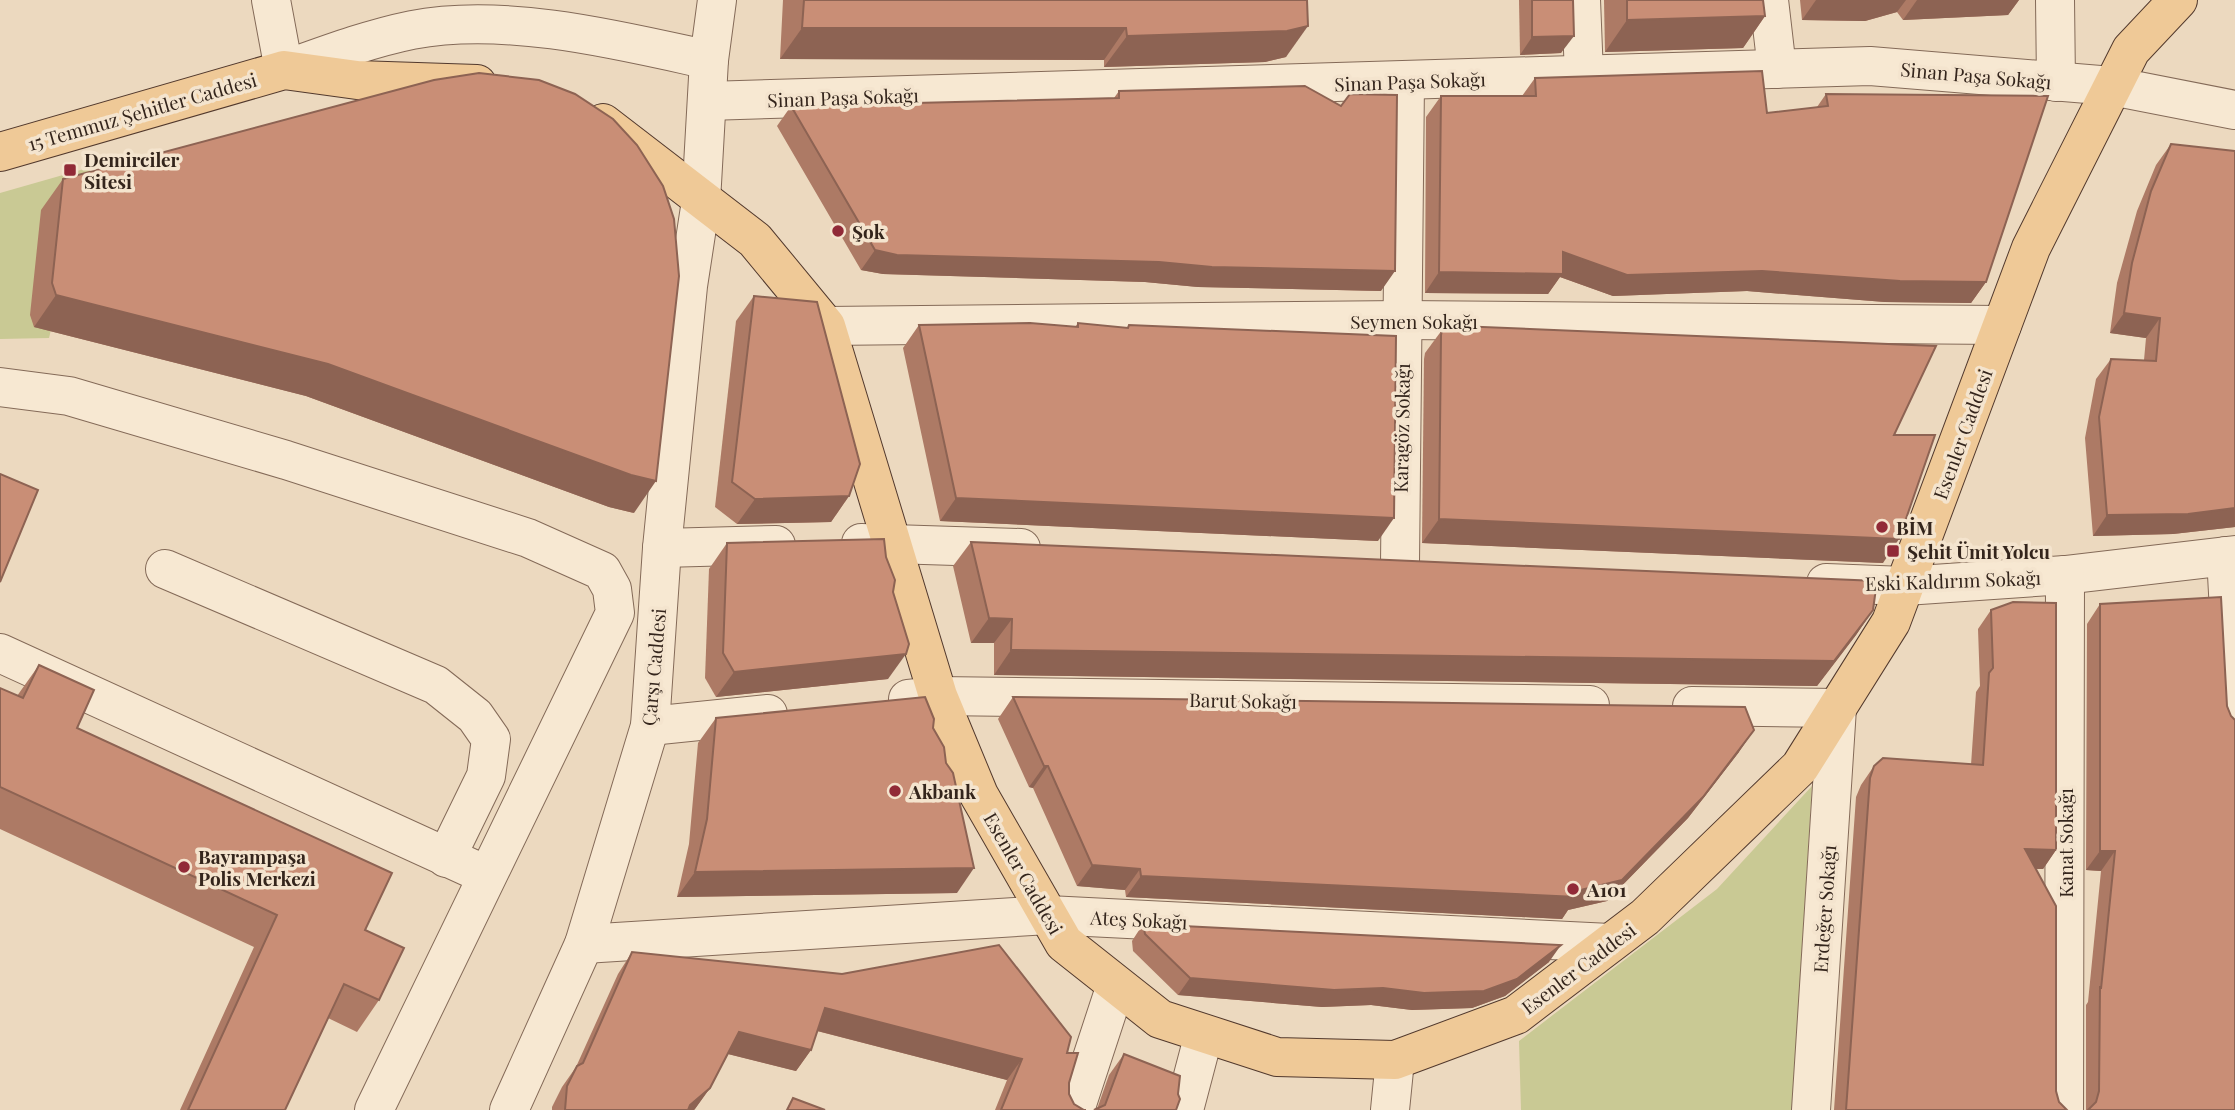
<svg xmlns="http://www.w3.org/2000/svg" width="2235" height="1110" font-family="'Playfair Display',serif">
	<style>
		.green { fill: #c9c994 }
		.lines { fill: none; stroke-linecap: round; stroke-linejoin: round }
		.minor-casing { stroke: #846a58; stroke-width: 40 }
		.major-casing { stroke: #52392d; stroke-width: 40 }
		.minor { stroke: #f7e8d2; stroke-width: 38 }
		.major { stroke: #efc997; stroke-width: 38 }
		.wall { fill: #ad7a65 }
		.shaded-wall { fill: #8d6353 }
		.building { fill: #c98e76; stroke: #8d6353; stroke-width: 2 }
		.poi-dot { fill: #912a37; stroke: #f4e4ce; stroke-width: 2.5 }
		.labels { text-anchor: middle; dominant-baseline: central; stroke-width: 7; stroke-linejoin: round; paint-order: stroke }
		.street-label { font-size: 19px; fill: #34251c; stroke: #f4e4ce }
		.poi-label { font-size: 19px; font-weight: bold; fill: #34251c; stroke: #f4e4ce; text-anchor: start }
	</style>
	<rect width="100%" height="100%" fill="#ecd9bf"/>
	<g class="green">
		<polygon points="91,167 49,338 0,339 0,193"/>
		<polygon points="1812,786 1792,1110 1521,1110 1519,1041 1717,889"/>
	</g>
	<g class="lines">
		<defs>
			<g id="minor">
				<path d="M 271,0 L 284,70 C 326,55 368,39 412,30 C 505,12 619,40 709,60"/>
				<polyline points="1581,0 1584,75"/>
				<polyline points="1769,0 1777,69"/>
				<polyline points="2055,0 2056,82"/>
				<polyline points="707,101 1870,66 2112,86 2235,110"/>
				<polyline points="826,326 1402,320 2002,325"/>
				<polyline points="0,387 69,396 286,460 528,538 602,571 612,589 615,613 374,1110"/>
				<polyline points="861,543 1021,548"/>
				<polyline points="662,548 776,545"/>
				<polyline points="2226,556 2235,723"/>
				<polyline points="1400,564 1405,81"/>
				<polyline points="165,569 436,685 475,716 491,739 486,776 446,858"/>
				<polyline points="1826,583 1905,586 2065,575 2235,555"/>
				<polyline points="0,653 486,875"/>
				<polyline points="908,699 938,696 1590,705"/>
				<polyline points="1692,706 1837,708 1811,1110"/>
				<polyline points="650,726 768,714"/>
				<polyline points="584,944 1048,915 1610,943"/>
				<polyline points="509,1110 584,944 650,726 662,548 688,286 701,201 709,60 717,0"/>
				<polyline points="1075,1110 1116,985"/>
				<polyline points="1184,1110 1204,1034"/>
				<polyline points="1390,1110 1395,1060"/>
				<polyline points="2064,1110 2065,575"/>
			</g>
			<g id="major">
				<polyline points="603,123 755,240 826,326 938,696 979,795 1064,943 1160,1019 1277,1057 1395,1060 1516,1015 1645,917 1800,767 1891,622 2031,248 2131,50 2178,0"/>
				<polyline points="0,152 284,70 357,80 477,84"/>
			</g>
		</defs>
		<use href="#minor" class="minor-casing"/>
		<use href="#major" class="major-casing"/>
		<use href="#minor" class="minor"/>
		<use href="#major" class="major"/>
	</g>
	<g class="wall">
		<polygon points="783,0 1307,0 1286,57 1265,62 1104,67 1104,60 780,59"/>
		<polygon points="1519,0 1573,0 1561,53 1520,55"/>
		<polygon points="1604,0 1763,0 1765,16 1743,48 1605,52"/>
		<polygon points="1800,0 2019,0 2008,15 1903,20 1897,12 1865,21 1802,20"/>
		<polygon points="1535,78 1767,113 1817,107 1826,94 1986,282 1971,303 1885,302 1747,291 1613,296 1560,277 1548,294 1425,293 1426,117 1441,96 1522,96"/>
		<polygon points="1119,91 1381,291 1198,287 1145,282 883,274 861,270 777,126 791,106 1114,98"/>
		<polygon points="2171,144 2235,151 2235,527 2173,534 2093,536 2085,438 2096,379 2111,359 2144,360 2146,338 2110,333 2117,283 2137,211 2156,165"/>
		<polygon points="63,179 634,513 609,507 306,396 34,327 30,315 41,210"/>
		<polygon points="754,296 849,496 831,522 737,524 715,507 736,321"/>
		<polygon points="1078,323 1127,328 1129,325 1378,541 940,521 903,348 919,325 1075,327"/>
		<polygon points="1442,330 1894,435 1883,563 1422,543 1424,359 1425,353"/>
		<polygon points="971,542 1873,610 1856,635 1817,686 994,675 994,643 971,643 953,566"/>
		<polygon points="727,543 886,557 893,592 888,679 716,697 705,678 709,569"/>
		<polygon points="2100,604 2227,706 2231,716 2235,1110 2086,1110 2086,1005 2088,1002 2101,871 2086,870 2087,624"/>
		<polygon points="1991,610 2056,850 2043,869 2036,869 2056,1091 2059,1102 2067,1110 1834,1110 1856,797 1861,785 1874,766 1971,765 1976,692 1980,686 1978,629"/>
		<polygon points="39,665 77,728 365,930 379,1000 357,1032 328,1018 285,1110 180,1110 254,947 0,829 0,688 17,696"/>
		<polygon points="1013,697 1739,752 1688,818 1607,901 1568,910 1562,919 1126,897 1125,890 1077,886 1033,788 1029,787 998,719"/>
		<polygon points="716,718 933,728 957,893 677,897 689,844 698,743"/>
		<polygon points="1143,924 1549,962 1505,996 1472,1008 1412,1010 1371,1005 1322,1007 1178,995 1133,951 1132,941"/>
		<polygon points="632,952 1067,1053 1069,1094 1074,1104 1084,1110 1086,1110 995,1110 1007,1080 817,1031 811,1050 796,1071 728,1054 710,1088 694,1110 552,1110 552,1107 562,1087 576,1067 618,974"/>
		<polygon points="1124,1054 1176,1110 1097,1109 1109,1075"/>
	</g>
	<g class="shaded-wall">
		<polygon points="1816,0 1906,0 1897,12 1865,21 1802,20"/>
		<polygon points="1917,0 2019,0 2008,15 1903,20"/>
		<polygon points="1765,16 1743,48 1605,52 1627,20"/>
		<polygon points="1308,26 1286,57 1265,62 1104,67 1127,36"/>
		<polygon points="802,28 1126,28 1104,60 780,59"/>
		<polygon points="1574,36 1561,53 1520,55 1532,37"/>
		<polygon points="875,250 1159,262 1395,271 1381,291 1198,287 1145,282 883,274 861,270"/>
		<polygon points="1563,252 1762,271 1986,282 1971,303 1885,302 1747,291 1613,296 1560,277 1548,294 1425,293 1439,272"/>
		<polygon points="56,295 328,364 656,481 634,513 609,507 306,396 34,327"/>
		<polygon points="2124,313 2160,318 2146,338 2110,333"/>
		<polygon points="849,496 831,522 737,524 755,499"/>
		<polygon points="956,498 1394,518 1378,541 940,521"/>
		<polygon points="2235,508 2235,527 2173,534 2093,536 2107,515"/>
		<polygon points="1439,519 1899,539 1883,563 1422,543"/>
		<polygon points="1873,610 1856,635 1817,686 994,675 1011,650"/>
		<polygon points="989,618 1012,619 994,643 971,643"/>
		<polygon points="906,654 888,679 716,697 734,672"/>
		<polygon points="1754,730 1739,752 1688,818 1607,901 1568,910 1562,919 1126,897 1141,876"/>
		<polygon points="1044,766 1048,766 1033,788 1029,787"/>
		<polygon points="2025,849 2056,850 2043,869 2011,868"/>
		<polygon points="2100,851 2115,851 2101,871 2086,870"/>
		<polygon points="1092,865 1140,869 1125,890 1077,886"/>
		<polygon points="974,868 957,893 677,897 695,872"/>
		<polygon points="1561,945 1549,962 1505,996 1472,1008 1412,1010 1371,1005 1322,1007 1178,995 1190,978 1383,988"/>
		<polygon points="825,1008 1022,1059 1007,1080 810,1029"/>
		<polygon points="739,1032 811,1050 796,1071 724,1053"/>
		<polygon points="710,1088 695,1109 694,1110 687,1110 690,1105"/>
	</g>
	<g class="building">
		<polygon points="804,0 1307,0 1308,26 1287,31 1127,36 1126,28 802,28"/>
		<polygon points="1532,0 1573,0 1574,36 1532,37"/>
		<polygon points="1627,0 1763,0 1765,16 1627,20"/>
		<polygon points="1762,71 1767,113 1828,106 1826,94 2048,96 1986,282 1900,281 1762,271 1627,275 1563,252 1563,274 1439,272 1441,96 1536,96 1535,78"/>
		<polygon points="479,73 539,80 575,94 613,119 637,145 663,186 674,219 679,276 656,481 631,475 328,364 56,295 52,283 63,179 434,80"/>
		<polygon points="1305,86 1341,106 1350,94 1397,95 1395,271 1212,267 1159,262 897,255 875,250 791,106 1119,98 1119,91"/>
		<polygon points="2171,144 2235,151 2235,508 2188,514 2107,515 2099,417 2111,359 2156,361 2160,318 2124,313 2132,263 2151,191"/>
		<polygon points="754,296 817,302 860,464 849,496 755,499 732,482"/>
		<polygon points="1030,323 1078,327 1078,323 1128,328 1129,325 1396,336 1394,518 956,498 919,325"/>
		<polygon points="1458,326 1936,346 1894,435 1935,435 1899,539 1439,519 1441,335 1442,330"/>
		<polygon points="0,474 38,490 0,582"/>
		<polygon points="884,539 886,557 895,580 893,592 909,644 906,654 734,672 723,653 727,543"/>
		<polygon points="971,542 1877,581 1873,610 1834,661 1011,650 1012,619 989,618"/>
		<polygon points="2221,597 2227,706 2231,716 2235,720 2235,1110 2088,1110 2096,1102 2099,1091 2100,986 2101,989 2115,851 2100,851 2100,604"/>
		<polygon points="2013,602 2056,603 2056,850 2025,849 2056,906 2056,1091 2059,1102 2067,1110 1846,1110 1870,778 1874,766 1883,758 1983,765 1989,673 1993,668 1991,610"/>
		<polygon points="39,665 94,690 77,728 392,873 365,930 404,948 379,1000 344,984 285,1110 188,1110 277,915 0,787 0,688 23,698"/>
		<polygon points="925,697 934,719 933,728 944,747 946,763 953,773 974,868 695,872 707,819 716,718"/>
		<polygon points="1013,697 1745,707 1754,730 1703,797 1622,880 1580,890 1577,897 1141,876 1140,869 1092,865 1048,766 1044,766"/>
		<polygon points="1143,924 1561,945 1517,979 1484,991 1424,993 1383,988 1334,990 1190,978 1145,934"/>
		<polygon points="999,945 1071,1037 1067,1053 1078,1053 1069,1083 1069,1094 1074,1104 1084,1110 1086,1110 1001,1110 1022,1059 825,1008 811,1050 739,1032 710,1088 690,1105 688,1110 565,1110 567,1086 577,1066 583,1063 632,952 842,974"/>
		<polygon points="1124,1054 1180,1076 1178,1094 1180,1099 1176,1110 1094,1110 1105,1105"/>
		<polygon points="793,1098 825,1110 787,1110"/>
	</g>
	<g class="poi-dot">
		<rect x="63" y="163" width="14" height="14" rx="3.5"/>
		<circle cx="838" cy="231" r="7"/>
		<circle cx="1882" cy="527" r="7"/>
		<rect x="1886" y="544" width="14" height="14" rx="3.5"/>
		<circle cx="895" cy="791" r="7"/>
		<circle cx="184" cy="867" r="7"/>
		<circle cx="1573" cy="889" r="7"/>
	</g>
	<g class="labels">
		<g class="street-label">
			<text transform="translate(1976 75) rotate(5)">Sinan Paşa Sokağı</text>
			<text transform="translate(1410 81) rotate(-2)">Sinan Paşa Sokağı</text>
			<text transform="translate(843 97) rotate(-2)">Sinan Paşa Sokağı</text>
			<text transform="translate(142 111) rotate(-16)">15 Temmuz Şehitler Caddesi</text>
			<text x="1414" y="321">Seymen Sokağı</text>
			<text transform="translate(1401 428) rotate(-89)">Karagöz Sokağı</text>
			<text transform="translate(1962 434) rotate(-70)">Esenler Caddesi</text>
			<text transform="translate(1953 580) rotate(-2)">Eski Kaldırım Sokağı</text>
			<text transform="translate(653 667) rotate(-85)">Çarşı Caddesi</text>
			<text transform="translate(1243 700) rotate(1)">Barut Sokağı</text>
			<text transform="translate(2065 843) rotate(-90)">Kanat Sokağı</text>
			<text transform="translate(1024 873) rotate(60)">Esenler Caddesi</text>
			<text transform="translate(1824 909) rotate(-86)">Erdeğer Sokağı</text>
			<text transform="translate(1139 919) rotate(3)">Ateş Sokağı</text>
			<text transform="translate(1578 968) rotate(-37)">Esenler Caddesi</text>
		</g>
		<g class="poi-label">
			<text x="84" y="159">Demirciler<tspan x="84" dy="22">Sitesi</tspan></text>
			<text x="852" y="231">Şok</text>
			<text x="1896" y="527">BİM</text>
			<text x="1907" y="551">Şehit Ümit Yolcu</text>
			<text x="909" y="791">Akbank</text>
			<text x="198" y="856">Bayrampaşa<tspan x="198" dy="22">Polis Merkezi</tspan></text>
			<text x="1587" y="889">A101</text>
		</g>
	</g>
</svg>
